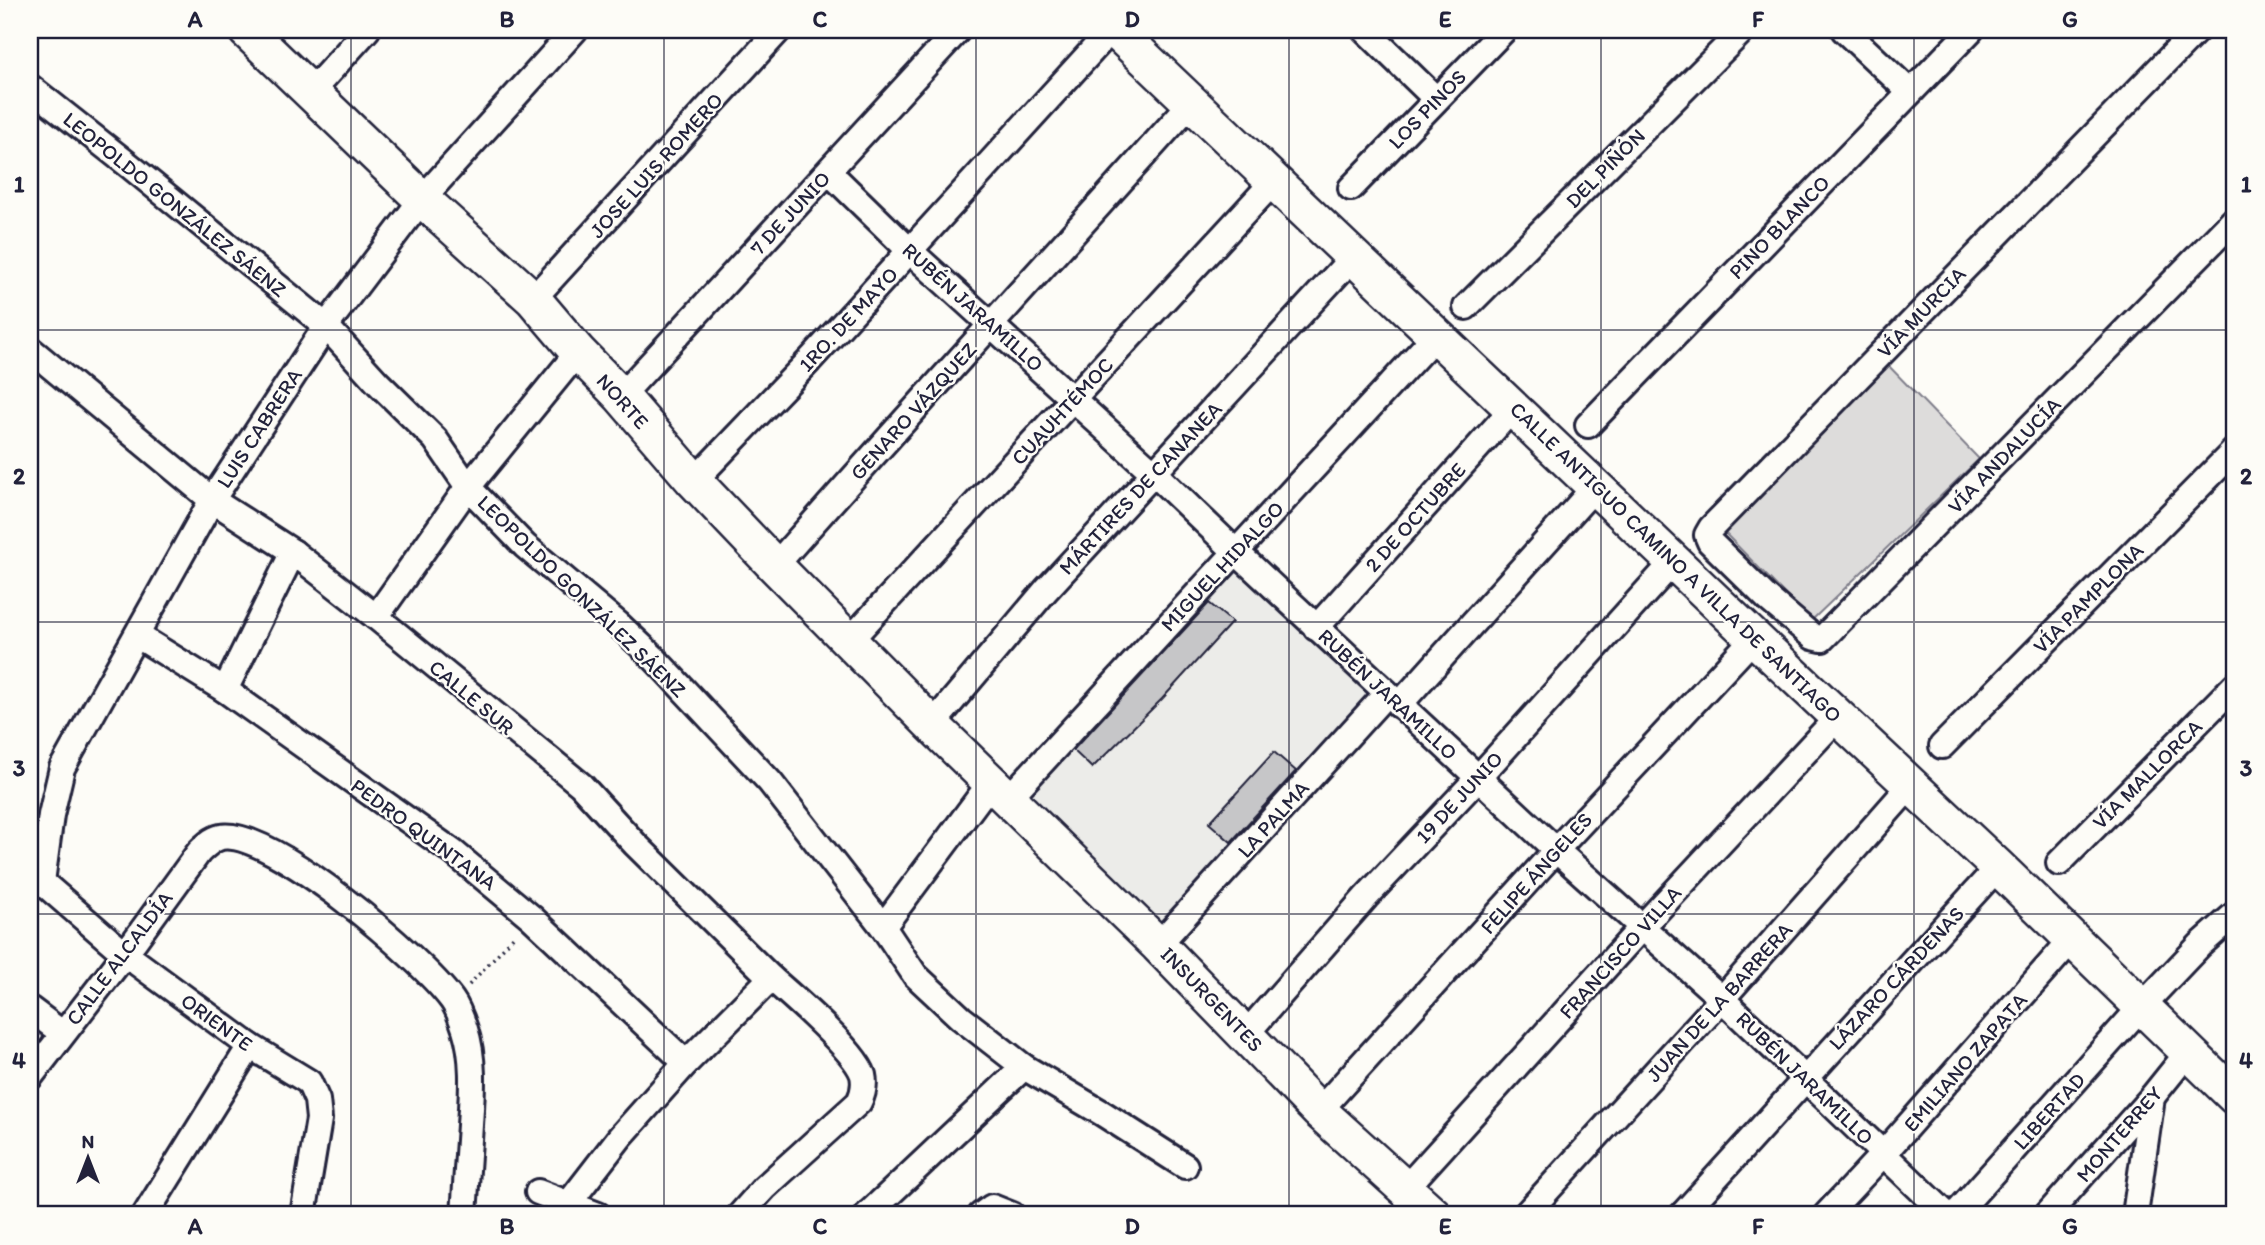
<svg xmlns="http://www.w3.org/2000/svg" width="2265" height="1245" font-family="Itim,sans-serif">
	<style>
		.built { fill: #ecece9 }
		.green { fill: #dddcdb; stroke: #807f8b; stroke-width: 2 }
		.building { fill: #c6c6c8; stroke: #22223b; stroke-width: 2 }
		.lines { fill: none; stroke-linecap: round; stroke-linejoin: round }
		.street-casing { stroke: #22223b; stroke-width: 30 }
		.secondary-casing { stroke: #22223b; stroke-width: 40 }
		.path { stroke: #22223b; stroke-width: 3.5; stroke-dasharray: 2 5; stroke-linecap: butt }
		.street { stroke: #fdfcf7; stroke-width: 24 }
		.secondary { stroke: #fdfcf7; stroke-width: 35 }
		.grid { fill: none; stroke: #22223b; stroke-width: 2; stroke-opacity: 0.55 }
		.labels { text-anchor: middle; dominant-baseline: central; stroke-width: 5; stroke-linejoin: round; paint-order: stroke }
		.street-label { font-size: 21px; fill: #22223b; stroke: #fdfcf7 }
		.neatline { fill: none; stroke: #22223b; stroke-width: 2.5 }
		.grid-label { font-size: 23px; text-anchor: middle; font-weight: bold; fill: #22223b }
	</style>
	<rect width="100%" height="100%" fill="#fdfcf7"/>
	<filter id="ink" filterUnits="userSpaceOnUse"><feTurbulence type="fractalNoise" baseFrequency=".0143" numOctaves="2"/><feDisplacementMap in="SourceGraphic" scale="14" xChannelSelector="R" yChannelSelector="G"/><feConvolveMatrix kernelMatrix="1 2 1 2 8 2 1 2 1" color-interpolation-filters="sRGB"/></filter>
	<g filter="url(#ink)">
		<polygon class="built" points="1238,562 1376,691 1161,924 1022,792"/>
		<polygon class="green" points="1884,361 1979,459 1811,621 1716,524"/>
		<g class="building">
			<polygon points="1209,603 1232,622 1162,699 1092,768 1073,750"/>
			<polygon points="1274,752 1296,771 1231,842 1209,823"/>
		</g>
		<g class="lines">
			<defs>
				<g id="street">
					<polyline points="1365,30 1436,99"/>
					<polyline points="1844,30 1910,92"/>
					<polyline points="2197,30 1711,528 1707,535 1710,542 1766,597 1813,637 1822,639 2235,219"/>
					<polyline points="30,87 130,166 326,326 378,383 435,439 468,487 525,546 618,624 653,657 770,782 883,927 915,975 961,1018 1024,1067 1102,1113 1185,1166"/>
					<polyline points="310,93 367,30"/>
					<polyline points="829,172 910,251 1154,473 1235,551 1556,850 1722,999 1947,1215"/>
					<polyline points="1351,188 1504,30"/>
					<polyline points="533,299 779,30"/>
					<polyline points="1466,307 1743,30"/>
					<path d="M 30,349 L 212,500 L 293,552 L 376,617 L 581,785 L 635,844 L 771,978 C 792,996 856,1052 863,1075 C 865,1084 863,1094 859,1102 L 764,1188 L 740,1215"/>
					<polyline points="621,396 958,30"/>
					<polyline points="1588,425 1971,30"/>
					<polyline points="694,481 809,361 1111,30"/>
					<path d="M 775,566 C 912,410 1053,257 1192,102"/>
					<polyline points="376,617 468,487 578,352"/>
					<polyline points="1316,628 1514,407"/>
					<polyline points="138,636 225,690 453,852 531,917 686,1063"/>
					<polyline points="849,641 1274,181"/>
					<polyline points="225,690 293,552"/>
					<polyline points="1399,705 1595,487"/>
					<polyline points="932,725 1046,590 1353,257"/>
					<polyline points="1942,746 2235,450"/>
					<polyline points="1008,799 1437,334"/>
					<polyline points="2059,863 2235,685"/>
					<polyline points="33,869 42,882 125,954 250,1046 309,1082 317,1100 319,1119 303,1215"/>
					<polyline points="42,882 51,815 62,768 212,500 326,326 422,199 575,30"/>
					<polyline points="883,927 991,782"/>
					<polyline points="1158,945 1387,693"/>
					<polyline points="30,1009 62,1033"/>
					<polyline points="1246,1034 1366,897 1478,778 1674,561"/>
					<path d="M 30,1077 L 125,954 L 199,852 C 205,846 212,839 221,837 C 271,828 423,960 452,1000 C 458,1008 462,1020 465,1029 C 475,1060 472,1093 470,1125 C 468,1155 466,1185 464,1215"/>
					<polyline points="1319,1111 1556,850 1754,638"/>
					<polyline points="1404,1190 1642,927 1838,717"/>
					<polyline points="538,1192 598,1215"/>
					<polyline points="569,1203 620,1137 686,1063 771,978"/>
					<polyline points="30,1215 31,1215"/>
					<polyline points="145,1215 250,1046"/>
					<polyline points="867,1215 1024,1067"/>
					<polyline points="981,1215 992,1207 1012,1215"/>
					<polyline points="1525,1215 1722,999 1910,786"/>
					<polyline points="1682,1215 1998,867"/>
					<polyline points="1826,1215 1884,1153 2073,938"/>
					<polyline points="1955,1215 2142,1006 2200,945 2235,914"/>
					<polyline points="2047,1215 2152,1097 2189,1051"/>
					<polyline points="2135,1215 2152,1097"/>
				</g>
				<g id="secondary">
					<polyline points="246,30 422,199 533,299 578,352 621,396 694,481 775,566 932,725 1158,945 1319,1111 1434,1215"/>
					<polyline points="1115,30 1754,638 1998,867 2235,1097"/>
				</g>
			</defs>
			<use href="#street" class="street-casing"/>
			<use href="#secondary" class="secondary-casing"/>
			<polyline class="path" points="469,985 516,934"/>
			<use href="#street" class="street"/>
			<use href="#secondary" class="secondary"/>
		</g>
	</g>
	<path class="grid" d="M 351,30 L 351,1215M 664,30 L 664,1215M 976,30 L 976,1215M 1289,30 L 1289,1215M 1601,30 L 1601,1215M 1914,30 L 1914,1215M 30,330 L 2235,330M 30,622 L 2235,622M 30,914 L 2235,914"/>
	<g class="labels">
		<g class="street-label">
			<text transform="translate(1427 109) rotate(-46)">LOS PINOS</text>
			<text transform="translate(656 165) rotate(-48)">JOSE LUIS ROMERO</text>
			<text transform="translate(1605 168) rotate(-45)">DEL PIÑÓN</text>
			<text transform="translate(175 204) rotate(39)">LEOPOLDO GONZÁLEZ SÁENZ</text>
			<text transform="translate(790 213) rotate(-47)">7 DE JUNIO</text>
			<text transform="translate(1779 227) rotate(-46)">PINO BLANCO</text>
			<text transform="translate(973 307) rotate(42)">RUBÉN JARAMILLO</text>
			<text transform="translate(1921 312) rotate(-46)">VÍA MURCIA</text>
			<text transform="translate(848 319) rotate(-47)">1RO. DE MAYO</text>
			<text transform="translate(623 401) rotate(48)">NORTE</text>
			<text transform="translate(913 411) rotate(-48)">GENARO VÁZQUEZ</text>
			<text transform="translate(1062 411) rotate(-47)">CUAUHTÉMOC</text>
			<text transform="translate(259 428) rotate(-57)">LUIS CABRERA</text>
			<text transform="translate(2004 455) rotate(-46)">VÍA ANDALUCÍA</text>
			<text transform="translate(1140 488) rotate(-47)">MÁRTIRES DE CANANEA</text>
			<text transform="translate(1415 517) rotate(-48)">2 DE OCTUBRE</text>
			<text transform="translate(1676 562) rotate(44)">CALLE ANTIGUO CAMINO A VILLA DE SANTIAGO</text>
			<text transform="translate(1222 566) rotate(-47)">MIGUEL HIDALGO</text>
			<text transform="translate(582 596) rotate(44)">LEOPOLDO GONZÁLEZ SÁENZ</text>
			<text transform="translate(2088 598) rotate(-45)">VÍA PAMPLONA</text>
			<text transform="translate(1388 694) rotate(43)">RUBÉN JARAMILLO</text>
			<text transform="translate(472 697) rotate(40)">CALLE SUR</text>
			<text transform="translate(2147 774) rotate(-45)">VÍA MALLORCA</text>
			<text transform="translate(1459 797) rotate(-47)">19 DE JUNIO</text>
			<text transform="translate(1273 819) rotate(-48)">LA PALMA</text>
			<text transform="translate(424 834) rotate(36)">PEDRO QUINTANA</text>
			<text transform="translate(1536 873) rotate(-48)">FELIPE ÁNGELES</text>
			<text transform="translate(1620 952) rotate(-48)">FRANCISCO VILLA</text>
			<text transform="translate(119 958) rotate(-53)">CALLE ALCALDÍA</text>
			<text transform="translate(1896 978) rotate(-47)">LÁZARO CÁRDENAS</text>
			<text transform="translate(1212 999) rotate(46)">INSURGENTES</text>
			<text transform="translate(1719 1002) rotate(-48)">JUAN DE LA BARRERA</text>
			<text transform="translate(217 1022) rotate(36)">ORIENTE</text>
			<text transform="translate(1965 1062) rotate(-49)">EMILIANO ZAPATA</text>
			<text transform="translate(1805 1078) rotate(44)">RUBÉN JARAMILLO</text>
			<text transform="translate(2049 1111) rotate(-48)">LIBERTAD</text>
			<text transform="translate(2119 1134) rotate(-49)">MONTERREY</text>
		</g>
	</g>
	<rect width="2265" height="1245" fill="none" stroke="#fdfcf7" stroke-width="77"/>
	<g transform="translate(88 1158)" stroke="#fdfcf7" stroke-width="5" paint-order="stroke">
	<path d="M0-5L12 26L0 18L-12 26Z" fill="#22223b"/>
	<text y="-10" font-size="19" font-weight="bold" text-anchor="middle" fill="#22223b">N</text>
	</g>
	<rect x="38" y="38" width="2188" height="1168" class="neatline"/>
	<g class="grid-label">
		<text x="195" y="27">A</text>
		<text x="507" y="27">B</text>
		<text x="820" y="27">C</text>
		<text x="1132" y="27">D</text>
		<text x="1445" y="27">E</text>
		<text x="1758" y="27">F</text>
		<text x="2070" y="27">G</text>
		<text x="19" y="192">1</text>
		<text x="2246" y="192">1</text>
		<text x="19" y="484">2</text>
		<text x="2246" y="484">2</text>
		<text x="19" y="776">3</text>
		<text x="2246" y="776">3</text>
		<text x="19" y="1068">4</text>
		<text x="2246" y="1068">4</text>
		<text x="195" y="1234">A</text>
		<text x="507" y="1234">B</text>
		<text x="820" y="1234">C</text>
		<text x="1132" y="1234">D</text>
		<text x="1445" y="1234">E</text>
		<text x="1758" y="1234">F</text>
		<text x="2070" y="1234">G</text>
	</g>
</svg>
